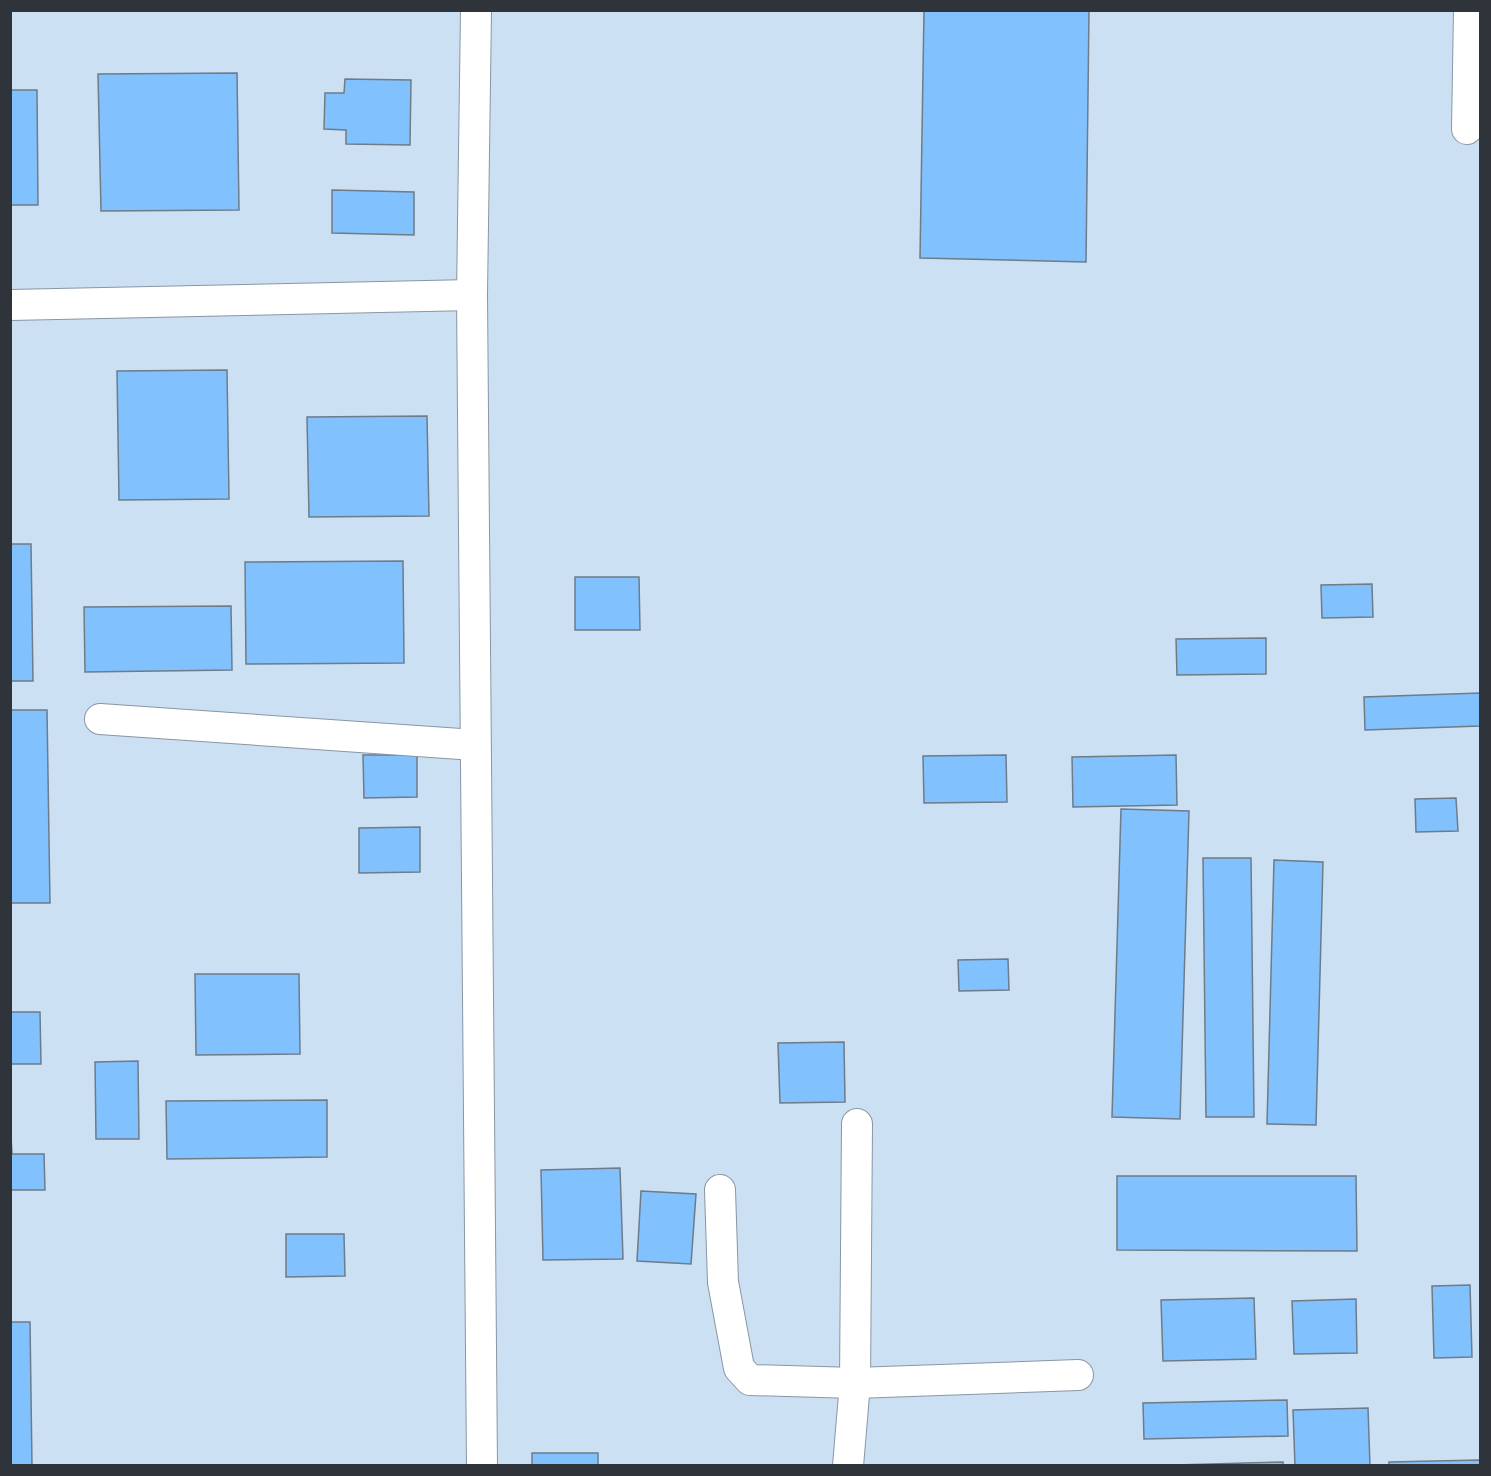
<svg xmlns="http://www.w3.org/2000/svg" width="1491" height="1476" font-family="Montserrat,sans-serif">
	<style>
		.built { fill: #cce0f4 }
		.building { fill: #81c2fe; stroke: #6e7b88; stroke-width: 1.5 }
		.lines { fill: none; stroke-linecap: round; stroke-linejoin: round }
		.minor-casing { stroke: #8996a3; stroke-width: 32 }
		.minor { stroke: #fff; stroke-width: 30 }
	</style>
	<rect width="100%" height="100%" fill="#deecfb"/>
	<rect class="built" x="11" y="11" width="1469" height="1454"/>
	<g class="building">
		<polygon points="924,10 1089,10 1086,262 920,258"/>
		<polygon points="237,73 239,210 101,211 98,74"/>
		<polygon points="345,79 411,80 410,145 346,144 346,130 324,129 325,93 344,93"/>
		<polygon points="10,90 37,90 38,205 10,205"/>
		<polygon points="332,190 414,192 414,235 332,233"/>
		<polygon points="227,370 229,499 119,500 117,371"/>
		<polygon points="427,416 429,516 309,517 307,417"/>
		<polygon points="10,544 31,544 33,681 10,681"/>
		<polygon points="403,561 404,663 246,664 245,562"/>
		<polygon points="575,577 639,577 640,630 575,630"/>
		<polygon points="1372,584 1373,617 1322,618 1321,585"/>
		<polygon points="231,606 232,670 85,672 84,607"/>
		<polygon points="1266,638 1266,674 1177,675 1176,639"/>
		<polygon points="1480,693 1480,726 1365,730 1364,697"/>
		<polygon points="10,710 47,710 50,903 10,903"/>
		<polygon points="363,755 417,755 417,797 364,798"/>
		<polygon points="1006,755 1007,802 924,803 923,756"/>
		<polygon points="1176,755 1177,805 1073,807 1072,757"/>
		<polygon points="1456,798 1458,831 1416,832 1415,799"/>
		<polygon points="1121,809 1189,811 1180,1119 1112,1117"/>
		<polygon points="420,827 420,872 359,873 359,828"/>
		<polygon points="1203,858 1251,858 1254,1117 1206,1117"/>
		<polygon points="1274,860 1323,862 1316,1125 1267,1124"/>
		<polygon points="1008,959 1009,990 959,991 958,960"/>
		<polygon points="195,974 299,974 300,1054 196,1055"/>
		<polygon points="10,1012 40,1012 41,1064 10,1064"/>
		<polygon points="844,1042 845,1102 780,1103 778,1043"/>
		<polygon points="138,1061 139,1139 96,1139 95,1062"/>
		<polygon points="327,1100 327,1157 167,1159 166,1101"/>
		<polygon points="10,1120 12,1154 44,1154 45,1190 10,1190"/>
		<polygon points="620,1168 623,1259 543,1260 541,1170"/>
		<polygon points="1117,1176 1356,1176 1357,1251 1117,1250"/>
		<polygon points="641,1191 696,1194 691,1264 637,1261"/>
		<polygon points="286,1234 344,1234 345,1276 286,1277"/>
		<polygon points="1470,1285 1472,1357 1434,1358 1432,1286"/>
		<polygon points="1254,1298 1256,1359 1163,1361 1161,1300"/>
		<polygon points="1356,1299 1357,1353 1294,1354 1292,1301"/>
		<polygon points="10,1322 30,1322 32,1466 10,1466"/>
		<polygon points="1287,1400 1288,1436 1144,1439 1143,1403"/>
		<polygon points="1368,1408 1370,1466 1295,1466 1293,1410"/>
		<rect x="532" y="1453" width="66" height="13"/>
		<polygon points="1480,1460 1480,1466 1389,1466 1389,1462"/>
		<polygon points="1283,1462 1283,1466 1175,1465"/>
	</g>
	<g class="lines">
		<defs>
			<g id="minor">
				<polyline points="476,10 472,295 482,1466"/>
				<polyline points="1467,129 1469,10"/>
				<polyline points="10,305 472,295"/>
				<polyline points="100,719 475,745"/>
				<polyline points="720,1190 723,1282 739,1368 750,1380 855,1383 1078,1375"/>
				<polyline points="848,1466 855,1383 857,1124"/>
			</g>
		</defs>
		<use href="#minor" class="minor-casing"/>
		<use href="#minor" class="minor"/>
	</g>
	<rect width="1491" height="1476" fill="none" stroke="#2e3439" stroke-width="24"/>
</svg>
